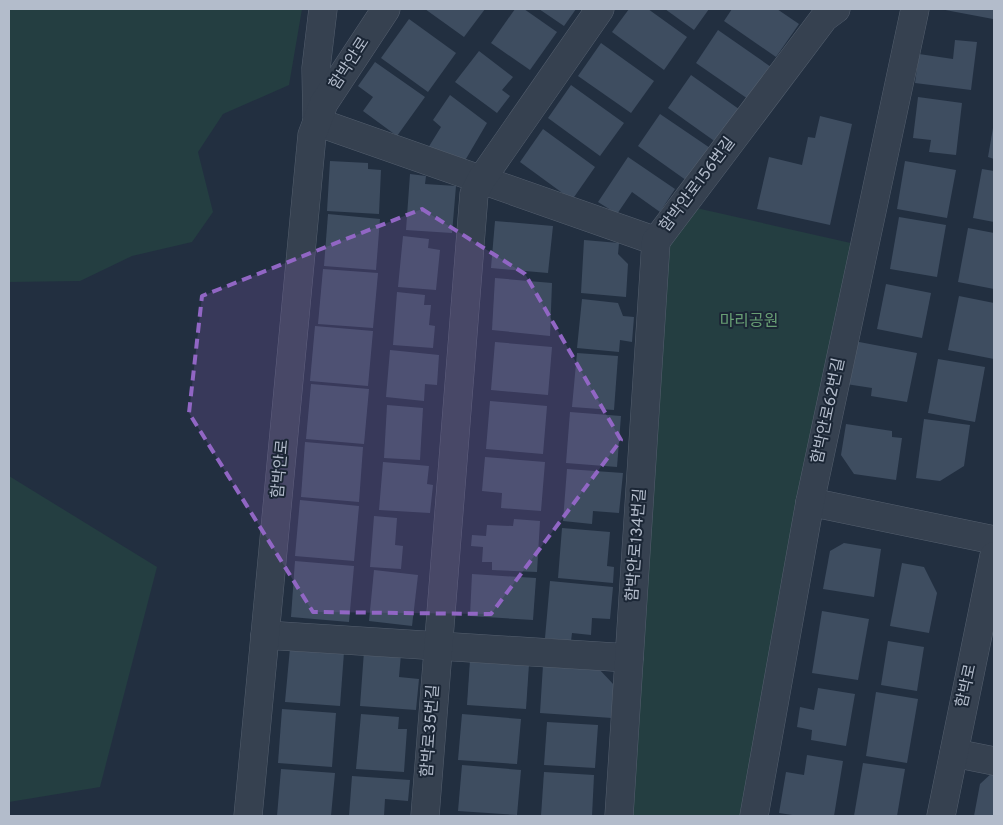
<svg xmlns="http://www.w3.org/2000/svg" width="1003" height="825" font-family="Overpass,'Noto Sans KR',sans-serif">
	<style>
		.green { fill: #243e41 }
		.building { fill: #3e4d60 }
		.lines { fill: none; stroke-linecap: round; stroke-linejoin: round }
		.minor-casing { stroke: #545f6e; stroke-width: 29 }
		.minor { stroke: #364150; stroke-width: 28 }
		.marked { fill: #9166c4; fill-opacity: 0.2; stroke: #9166c4; stroke-width: 4; stroke-dasharray: 10 6; stroke-linejoin: round }
		.labels { text-anchor: middle; dominant-baseline: central; stroke-width: 4; stroke-linejoin: round; paint-order: stroke }
		.street-label { font-size: 16px; fill: #b3bccb; stroke: #1b2635 }
		.park-label { font-size: 16px; fill: #689e74; stroke: #1b2635 }
	</style>
	<rect width="100%" height="100%" fill="#222f40"/>
	<g class="green">
		<polygon points="9,9 302,9 289,85 223,114 198,152 213,212 192,242 132,256 80,281 9,282"/>
		<polygon points="683,205 864,246 754,816 619,816 656,241"/>
		<polygon points="9,476 157,567 100,787 9,802"/>
	</g>
	<g class="building">
		<polygon points="425,9 485,9 464,37"/>
		<polygon points="515,9 524,9 557,32 530,70 491,43"/>
		<polygon points="539,9 576,9 564,26"/>
		<polygon points="629,9 648,9 687,37 664,70 612,32"/>
		<polygon points="665,9 709,9 694,30"/>
		<polygon points="732,9 777,9 799,24 776,57 724,21"/>
		<polygon points="940,9 994,9 994,10 993,19"/>
		<polygon points="409,19 456,53 428,92 381,58"/>
		<polygon points="718,30 771,67 748,99 696,63"/>
		<polygon points="955,40 977,42 971,90 915,83 919,54 953,59"/>
		<polygon points="601,43 654,81 631,113 578,76"/>
		<polygon points="479,51 513,77 502,90 510,96 497,113 455,82"/>
		<polygon points="375,62 425,97 397,136 363,111 373,97 358,86"/>
		<polygon points="691,75 743,112 720,145 668,108"/>
		<polygon points="571,85 624,123 600,156 548,118"/>
		<polygon points="450,95 487,123 463,164 428,148 441,127 433,120"/>
		<polygon points="918,97 962,103 956,155 929,152 931,140 913,138"/>
		<polygon points="660,114 713,150 690,183 638,146"/>
		<polygon points="820,116 852,124 830,225 757,209 769,157 802,165 808,137 815,138"/>
		<polygon points="993,128 994,128 994,159 988,157"/>
		<polygon points="543,129 595,167 572,200 520,162"/>
		<polygon points="628,157 675,189 660,212 632,192 617,214 598,202"/>
		<polygon points="330,161 368,163 368,169 381,170 379,214 327,211"/>
		<polygon points="905,161 956,170 947,218 897,209"/>
		<polygon points="982,169 994,171 994,222 973,218"/>
		<polygon points="410,174 426,176 425,184 456,186 452,233 406,230"/>
		<polygon points="328,214 380,219 376,270 324,266"/>
		<polygon points="899,217 946,225 937,277 890,269"/>
		<polygon points="495,221 553,226 548,273 491,268"/>
		<polygon points="968,228 994,233 994,289 958,282"/>
		<polygon points="403,236 429,239 428,248 440,250 436,290 398,287"/>
		<polygon points="584,240 619,243 618,254 628,264 626,297 581,293"/>
		<polygon points="323,269 378,273 373,328 318,324"/>
		<polygon points="495,278 552,283 550,336 492,330"/>
		<polygon points="886,284 931,293 922,338 877,329"/>
		<polygon points="397,292 425,295 424,305 431,305 429,325 435,326 433,348 393,345"/>
		<polygon points="959,296 994,303 994,359 948,350"/>
		<polygon points="582,299 618,303 623,316 634,317 632,342 620,340 619,352 577,348"/>
		<polygon points="315,326 373,331 368,386 310,381"/>
		<polygon points="854,341 917,353 907,402 871,396 872,388 846,384"/>
		<polygon points="495,342 552,347 548,395 491,390"/>
		<polygon points="390,350 439,355 437,385 425,384 424,401 386,397"/>
		<polygon points="577,353 618,356 614,410 572,407"/>
		<polygon points="938,359 985,367 975,422 928,413"/>
		<polygon points="311,384 369,389 364,444 306,439"/>
		<polygon points="490,401 547,406 543,454 486,449"/>
		<polygon points="387,405 423,408 420,460 384,458"/>
		<polygon points="570,412 621,416 617,467 566,463"/>
		<polygon points="924,419 970,425 964,466 940,481 916,478"/>
		<polygon points="846,424 892,431 892,437 902,438 896,480 854,474 841,455"/>
		<polygon points="305,442 363,447 359,502 301,497"/>
		<polygon points="485,457 545,462 541,511 501,508 502,493 482,491"/>
		<polygon points="383,462 429,466 427,484 433,485 430,513 379,510"/>
		<polygon points="567,469 623,473 619,513 593,511 592,524 563,521"/>
		<polygon points="300,500 359,506 354,561 295,556"/>
		<polygon points="374,516 397,518 395,545 403,546 401,569 370,567"/>
		<polygon points="514,519 540,521 537,572 492,570 492,562 482,562 483,547 471,546 472,535 486,536 487,525 513,526"/>
		<polygon points="562,528 610,532 607,566 614,567 613,583 558,578"/>
		<polygon points="844,543 881,549 874,597 823,589 830,551"/>
		<polygon points="295,561 354,566 349,622 291,617"/>
		<polygon points="902,563 924,567 937,593 929,633 890,626"/>
		<polygon points="374,570 418,575 412,626 369,621"/>
		<polygon points="472,574 536,578 533,620 470,616"/>
		<polygon points="550,581 613,587 610,619 592,618 591,635 572,633 571,641 545,638"/>
		<polygon points="822,611 869,619 858,680 812,673"/>
		<polygon points="888,641 924,647 917,691 881,685"/>
		<polygon points="290,648 344,652 340,706 285,702"/>
		<polygon points="364,651 401,654 399,677 419,679 416,710 360,706"/>
		<polygon points="470,660 529,664 526,709 467,705"/>
		<polygon points="543,665 598,668 614,685 612,718 540,713"/>
		<polygon points="818,688 855,694 846,746 811,740 812,730 797,727 800,707 814,710"/>
		<polygon points="876,692 918,699 907,763 866,756"/>
		<polygon points="282,709 336,713 332,767 278,763"/>
		<polygon points="361,714 399,717 398,729 407,729 404,772 356,769"/>
		<polygon points="462,714 521,719 517,764 458,760"/>
		<polygon points="547,722 598,725 595,768 544,765"/>
		<polygon points="807,755 843,761 834,816 799,816 779,813 786,772 804,775"/>
		<polygon points="863,763 905,769 897,816 854,816"/>
		<polygon points="462,765 521,770 517,815 458,811"/>
		<polygon points="281,769 335,773 331,816 277,816"/>
		<polygon points="994,771 994,816 974,816 980,784"/>
		<polygon points="544,772 594,775 592,816 541,816"/>
		<polygon points="352,776 410,780 408,801 385,799 384,816 349,816"/>
	</g>
	<g class="lines">
		<defs>
			<g id="minor">
				<polyline points="323,9 316,68 317,122 656,241"/>
				<polyline points="656,241 824,18 836,9"/>
				<polyline points="810,502 994,540"/>
				<polyline points="265,635 629,658"/>
				<polyline points="954,753 994,761"/>
				<polyline points="248,816 312,135 324,103 386,9"/>
				<polyline points="425,816 474,194 481,180 600,9"/>
				<polyline points="619,816 656,241"/>
				<polyline points="754,816 810,502 915,9"/>
				<polyline points="941,816 994,556"/>
			</g>
		</defs>
		<use href="#minor" class="minor-casing"/>
		<use href="#minor" class="minor"/>
	</g>
	<path class="marked" d="M 422,209 L 525,274 L 621,440 L 491,614 L 313,612 L 189,413 L 202,296 Z"/>
	<g class="labels">
		<g class="street-label">
			<text transform="translate(350 64) rotate(-57)">함박안로</text>
			<text transform="translate(698 185) rotate(-53)">함박안로156번길</text>
			<text transform="translate(829 411) rotate(-78)">함박안로62번길</text>
			<text transform="translate(281 469) rotate(-85)">함박안로</text>
			<text transform="translate(637 545) rotate(-86)">함박안로134번길</text>
			<text transform="translate(967 686) rotate(-78)">함박로</text>
			<text transform="translate(431 731) rotate(-86)">함박로35번길</text>
		</g>
		<g class="park-label">
			<text x="749" y="322">마리공원</text>
		</g>
	</g>
	<rect width="1003" height="825" fill="none" stroke="#b3bccb" stroke-width="20"/>
</svg>
